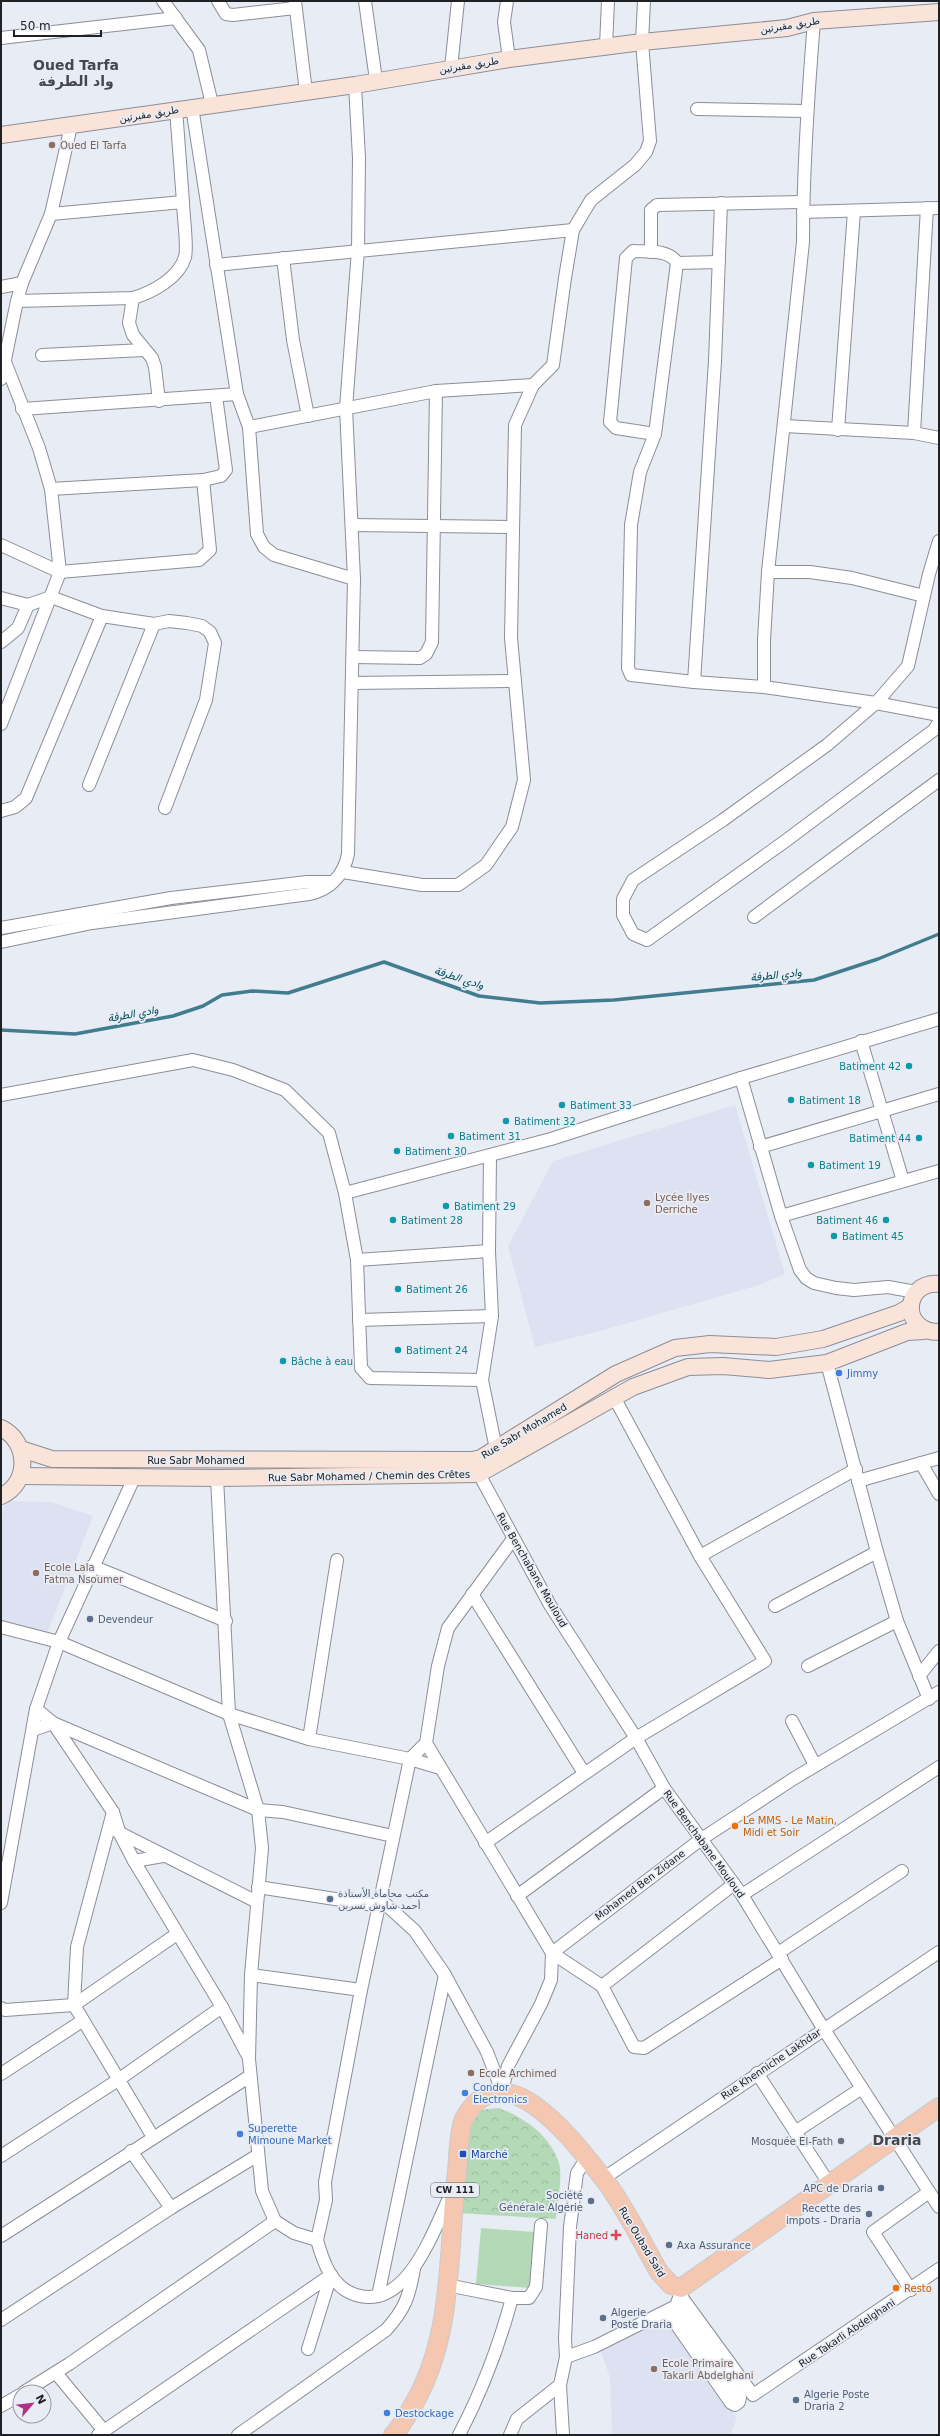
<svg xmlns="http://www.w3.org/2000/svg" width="940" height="2436" font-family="'DejaVu Sans',Vazirmatn,sans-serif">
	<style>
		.built { fill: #dde2f2 }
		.grass { fill: #b4d9b6 }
		.park { fill: url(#park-crowns) }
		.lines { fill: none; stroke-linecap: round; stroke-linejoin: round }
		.stream { stroke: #427c8f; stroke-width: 3.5 }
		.street-casing { stroke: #8b8e96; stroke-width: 14 }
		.secondary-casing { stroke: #8b8e96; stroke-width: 18 }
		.primary-casing { stroke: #c9caca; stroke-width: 20 }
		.street { stroke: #fff; stroke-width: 12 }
		.secondary { stroke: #fae3d8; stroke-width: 16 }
		.primary { stroke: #f5c7b0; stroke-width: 18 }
		.education-dot { fill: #8d6e63; stroke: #e8ecf4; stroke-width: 1.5 }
		.culture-dot { fill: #0f9aa8; stroke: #e8ecf4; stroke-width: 1.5 }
		.shop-dot { fill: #3f7fe0; stroke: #e8ecf4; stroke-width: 1.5 }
		.service-dot { fill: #5c6f8a; stroke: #e8ecf4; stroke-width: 1.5 }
		.food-dot { fill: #e8710a; stroke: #e8ecf4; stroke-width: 1.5 }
		.worship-dot { fill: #6b7280; stroke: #e8ecf4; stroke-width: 1.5 }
		.transit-dot { fill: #1a4fb4; stroke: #e8ecf4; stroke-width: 1.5 }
		.health-dot { fill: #e0444e; stroke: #e8ecf4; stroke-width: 1.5 }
		.labels { text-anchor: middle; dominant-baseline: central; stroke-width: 3.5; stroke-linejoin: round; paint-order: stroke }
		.shield { fill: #e8ecf4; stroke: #5c5e62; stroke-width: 1 }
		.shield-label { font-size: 9px; font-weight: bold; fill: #202124 }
		.street-label { font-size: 10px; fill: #202124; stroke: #e8ecf4 }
		.education-label { font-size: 10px; fill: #785e54; stroke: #e8ecf4; text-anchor: start }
		.culture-label { font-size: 10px; fill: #0d838f; stroke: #e8ecf4; text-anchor: start }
		.shop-label { font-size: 10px; fill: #366cbe; stroke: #e8ecf4; text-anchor: start }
		.service-label { font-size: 10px; fill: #4e5e75; stroke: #e8ecf4; text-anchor: start }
		.food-label { font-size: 10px; fill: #c56008; stroke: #e8ecf4; text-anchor: start }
		.worship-label { font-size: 10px; fill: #5b616d; stroke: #e8ecf4; text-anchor: end }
		.transit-label { font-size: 10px; fill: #164399; stroke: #e8ecf4; text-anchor: start }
		.health-label { font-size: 10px; fill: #be3a42; stroke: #e8ecf4; text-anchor: end }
		.water-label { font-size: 11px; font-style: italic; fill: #004c5f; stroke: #e8ecf4 }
		.district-label { font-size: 14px; font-weight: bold; fill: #44474d; stroke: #e8ecf4 }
	</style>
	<defs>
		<pattern id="park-crowns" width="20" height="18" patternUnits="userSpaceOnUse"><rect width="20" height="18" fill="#b4d9b6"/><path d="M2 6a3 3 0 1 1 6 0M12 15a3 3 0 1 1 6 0" fill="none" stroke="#9aba9c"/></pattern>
	</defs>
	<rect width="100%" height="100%" fill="#e8ecf4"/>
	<g class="built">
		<polygon points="735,1105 785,1274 762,1284 718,1297 600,1331 535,1347 508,1246 553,1161"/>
		<polygon points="5,1501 51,1502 93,1516 44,1641 1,1628 1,1517"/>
		<polygon points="665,2316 737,2418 730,2435 612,2435 610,2378 600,2348"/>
	</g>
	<polygon class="grass" points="481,2228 534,2232 530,2288 476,2284"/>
	<path class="park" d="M 499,2108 C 524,2117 551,2136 559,2163 C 563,2176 557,2205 556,2219 L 459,2213 C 462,2186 459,2133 478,2113 C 483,2108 492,2109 499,2108 Z"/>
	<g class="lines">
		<polyline class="stream" points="1,1030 75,1034 173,1016 203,1006 222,995 252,991 288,993 384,962 479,996 540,1003 614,1000 814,980 878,959 939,934"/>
		<defs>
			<g id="street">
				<polyline points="163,1 199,50 212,104"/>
				<polyline points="218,1 226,14 233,15 295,8"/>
				<polyline points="295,1 306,92"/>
				<polyline points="365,1 376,80"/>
				<polyline points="507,1 504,22 509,59"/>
				<polyline points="1,38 176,18"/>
				<polyline points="606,46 608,1"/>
				<polyline points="451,68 458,1"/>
				<polyline points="192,107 237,394 249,427 436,391 533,385"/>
				<polyline points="176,109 183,202"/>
				<polyline points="697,109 807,111"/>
				<polyline points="803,212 939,208"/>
				<polyline points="651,252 651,210 657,205 803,202"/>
				<polyline points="283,258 293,340 308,416"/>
				<polyline points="677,263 655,434 640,472 631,525 628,668 631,675 694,682 764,687 876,703 908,666 929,574 939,541"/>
				<polyline points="216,265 573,230"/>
				<polyline points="1,287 22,283"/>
				<polyline points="133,298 129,323 133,335 152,358 155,367 159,401"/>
				<path d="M 17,301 L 133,298 C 153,292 179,278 185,257 C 188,247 183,214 183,202 L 51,214"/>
				<polyline points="42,355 144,350"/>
				<polyline points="1,362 5,362 39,448 51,489 60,572 1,724"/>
				<polyline points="1,379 17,301 22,283 51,214 71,126"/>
				<polyline points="22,409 237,394"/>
				<polyline points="784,426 914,433 939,438"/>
				<polyline points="249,427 257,534 264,547 274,555 354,579"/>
				<polyline points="838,430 854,211"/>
				<polyline points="914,433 927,208"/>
				<path d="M 655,434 L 616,428 L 610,422 L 626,258 L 633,251 C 647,252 669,249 677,263 L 719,262"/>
				<polyline points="51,489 203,480 221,476 226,470 216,396"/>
				<polyline points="352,525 513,527"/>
				<polyline points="1,545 60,572 199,560 210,550 203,480"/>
				<polyline points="768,572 810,572 852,578 924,596"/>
				<polyline points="1,598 28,605 51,597 102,616 154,624 169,621 187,623 202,626 210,632 215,643 206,700 165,808"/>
				<polyline points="1,642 18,628 28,605"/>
				<polyline points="353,657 420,658 426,654 432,642 436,391"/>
				<polyline points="694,682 715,361 721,203"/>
				<polyline points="352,683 515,681"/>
				<path d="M 764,687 L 764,640 L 768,572 L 803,242 C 803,168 808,95 814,21"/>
				<polyline points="939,715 876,703 827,745 723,820 633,880 623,899 623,915 633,934 647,940 784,842 934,730 939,722"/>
				<polyline points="89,785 154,624"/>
				<polyline points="1,811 15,807 26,798 102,616"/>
				<polyline points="343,872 422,885 458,885 486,865 512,827 524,780 511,638 515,425 533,385 553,365 565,278 573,230 591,200 635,165 646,152 650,141 642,42 644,1"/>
				<polyline points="754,917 939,780"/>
				<polyline points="1,928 171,898 307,882 332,882"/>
				<path d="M 1,942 L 92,923 L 309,894 C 330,890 344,875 348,854 L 354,579 L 346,408 L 358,250 L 359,158 L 355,85"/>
				<polyline points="861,1041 903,1181"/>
				<polyline points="741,1078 781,1216 800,1270 806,1278 814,1283 836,1288 854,1290 888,1287 916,1292"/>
				<polyline points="1,1095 193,1060 233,1070 285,1090 329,1133 345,1193 357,1260 361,1368 370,1378 482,1380"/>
				<polyline points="760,1147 939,1094"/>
				<polyline points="490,1156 489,1251 492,1316 482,1380 496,1449"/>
				<polyline points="345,1193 551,1139 741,1078 939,1019"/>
				<polyline points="781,1216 939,1171"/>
				<polyline points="357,1260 489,1251"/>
				<polyline points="359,1320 492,1316"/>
				<polyline points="827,1363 877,1552 897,1621 929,1699"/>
				<polyline points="921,1463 939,1494"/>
				<polyline points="479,1474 550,1605 636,1738 664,1788 742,1895 823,2028 939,2207"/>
				<path d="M 217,1478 L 229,1714 L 258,1810 L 262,1848 L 251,1975 L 249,2059 L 262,2191 L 275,2221 L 294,2233 L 317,2240 C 323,2262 332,2288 356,2295 C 408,2311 434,2228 452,2192"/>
				<polyline points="858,1481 939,1458"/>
				<polyline points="700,1556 856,1469"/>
				<polyline points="92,1566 226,1621"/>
				<polyline points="472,1594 584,1773"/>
				<polyline points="775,1606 877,1552"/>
				<polyline points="1,1627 59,1642 229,1714 309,1739 410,1759 440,1768"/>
				<polyline points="808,1666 897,1621"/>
				<polyline points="919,1676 939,1651"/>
				<polyline points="36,1709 53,1723 113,1812 120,1834 134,1861 222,2007 249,2058"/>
				<polyline points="792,1721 815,1765"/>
				<polyline points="33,1730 53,1723 258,1810 283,1812 393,1836"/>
				<polyline points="309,1739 337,1560"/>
				<polyline points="426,1743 552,1953 602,1986 634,2047 644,2048 782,1959"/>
				<polyline points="113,1812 77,1947 74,2005 153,2137"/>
				<polyline points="118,1832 257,1902"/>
				<polyline points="485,1843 636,1738 765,1661 700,1556 614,1397"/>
				<polyline points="134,1861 163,1856"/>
				<polyline points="258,1887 380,1906"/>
				<polyline points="742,1895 939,1767"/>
				<polyline points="517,1896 664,1788"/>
				<polyline points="381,1900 415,1931 445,1975 487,2052 502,2091"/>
				<polyline points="1,1903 36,1709 59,1642 134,1478"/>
				<polyline points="778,1953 902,1871"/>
				<polyline points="251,1975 361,1990"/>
				<polyline points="602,1986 734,1884"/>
				<polyline points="1,2008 5,2010 74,2005 177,1934"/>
				<polyline points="757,2073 830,2185"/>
				<polyline points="1,2074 82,2021"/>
				<polyline points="502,2091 508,2066 541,2004 551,1980 552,1953 700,1840 793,1779 939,1692"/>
				<polyline points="795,2132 862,2088"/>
				<polyline points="131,2151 171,2208"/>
				<polyline points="1,2156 118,2080 222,2007"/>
				<polyline points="604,2178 939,1952"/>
				<polyline points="1,2236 250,2076"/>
				<polyline points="317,2240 326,2200 325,2182 361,1990 410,1759 426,1743 438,1666 448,1628 513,1539"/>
				<polyline points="447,2285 512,2298 529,2298 536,2287 541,2225"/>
				<polyline points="681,2288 680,2295 753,2395 939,2269"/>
				<polyline points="911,2290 873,2232 929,2192"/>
				<polyline points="378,2296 445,1975"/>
				<polyline points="676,2306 724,2373 730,2375"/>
				<polyline points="667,2311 731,2403 735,2405 739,2402 740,2397 724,2373"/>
				<polyline points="1,2320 171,2208 258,2155"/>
				<polyline points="308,2349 331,2275"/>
				<polyline points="566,2357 594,2347 676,2306 680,2295"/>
				<polyline points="56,2373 105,2432"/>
				<polyline points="24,2392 69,2364 275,2221"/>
				<polyline points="1,2406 20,2395"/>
				<polyline points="98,2435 331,2275"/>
				<path d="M 238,2435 L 386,2330 C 405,2309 409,2297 414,2269"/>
				<path d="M 459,2435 C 482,2391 499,2346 512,2298"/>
				<polyline points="510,2435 517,2419 560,2385"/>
				<polyline points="563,2435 560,2385 566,2357 565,2339 570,2227 577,2173 586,2159"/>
			</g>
			<g id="secondary">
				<polyline points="1,135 355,85 509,59 642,42 787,28 814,21 939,12"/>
				<path d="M 939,1284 C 903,1281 900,1332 939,1332"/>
				<path d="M 1,1428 C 29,1441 30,1484 1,1496"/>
				<polyline points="21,1449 52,1459 473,1460 481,1458 616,1374 675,1348 710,1344 776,1347 823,1339 899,1313 911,1306"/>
				<polyline points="21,1476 217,1478 479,1474 633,1387 688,1367 723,1366 769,1370 827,1363 907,1332 924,1331"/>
			</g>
			<path id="primary" d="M 393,2435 C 401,2427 406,2417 412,2407 C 455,2335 447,2252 457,2172 C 458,2159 459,2129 464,2119 C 504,2046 575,2143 603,2178 C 623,2203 643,2244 659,2272 L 671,2285 L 681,2288 L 939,2107"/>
		</defs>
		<use href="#street" class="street-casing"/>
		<use href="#secondary" class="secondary-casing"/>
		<use href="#primary" class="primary-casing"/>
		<use href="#street" class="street"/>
		<use href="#secondary" class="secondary"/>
		<use href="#primary" class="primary"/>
	</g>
	<g class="education-dot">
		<circle cx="52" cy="145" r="4"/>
		<circle cx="647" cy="1203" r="4"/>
		<circle cx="36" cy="1573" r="4"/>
		<circle cx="471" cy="2073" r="4"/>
		<circle cx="654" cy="2369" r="4"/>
	</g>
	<g class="culture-dot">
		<circle cx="909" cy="1066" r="4"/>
		<circle cx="791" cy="1100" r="4"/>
		<circle cx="562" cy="1105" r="4"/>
		<circle cx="506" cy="1121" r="4"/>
		<circle cx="451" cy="1136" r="4"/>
		<circle cx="919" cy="1138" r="4"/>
		<circle cx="397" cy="1151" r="4"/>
		<circle cx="811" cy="1165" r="4"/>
		<circle cx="446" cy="1206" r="4"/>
		<circle cx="393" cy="1220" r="4"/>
		<circle cx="886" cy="1220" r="4"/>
		<circle cx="834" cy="1236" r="4"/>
		<circle cx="398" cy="1289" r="4"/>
		<circle cx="398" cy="1350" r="4"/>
		<circle cx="283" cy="1361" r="4"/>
	</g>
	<g class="shop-dot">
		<circle cx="839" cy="1373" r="4"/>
		<circle cx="465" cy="2093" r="4"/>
		<circle cx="240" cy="2134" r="4"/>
		<circle cx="387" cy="2413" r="4"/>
	</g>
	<g class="service-dot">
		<circle cx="90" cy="1619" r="4"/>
		<circle cx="330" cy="1899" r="4"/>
		<circle cx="881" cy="2188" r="4"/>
		<circle cx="591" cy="2201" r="4"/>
		<circle cx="869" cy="2214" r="4"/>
		<circle cx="669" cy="2245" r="4"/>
		<circle cx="603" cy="2318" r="4"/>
		<circle cx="796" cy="2400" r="4"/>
	</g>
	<g class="food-dot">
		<circle cx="735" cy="1826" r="4"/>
		<circle cx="896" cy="2288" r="4"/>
	</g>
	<circle class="worship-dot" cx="841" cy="2141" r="4"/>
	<rect class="transit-dot" x="459" y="2150" width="8" height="8" rx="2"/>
	<path class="health-dot" d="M614 2229h4v4h4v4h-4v4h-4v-4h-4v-4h4z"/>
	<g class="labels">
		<rect class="shield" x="431" y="2183" width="48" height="14" rx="3"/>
		<g class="shield-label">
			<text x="455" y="2190">CW 111</text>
		</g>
		<g class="street-label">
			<text transform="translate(790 25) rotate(-9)">طريق مقبرتين</text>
			<text transform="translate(469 65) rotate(-9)">طريق مقبرتين</text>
			<text transform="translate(149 114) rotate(-9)">طريق مقبرتين</text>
			<text transform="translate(524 1431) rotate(-31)">Rue Sabr Mohamed</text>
			<text x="196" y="1460">Rue Sabr Mohamed</text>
			<text transform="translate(369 1476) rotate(-1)">Rue Sabr Mohamed / Chemin des Crêtes</text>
			<text transform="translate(532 1570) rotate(60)">Rue Benchabane Mouloud</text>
			<text transform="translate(704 1844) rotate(54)">Rue Benchabane Mouloud</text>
			<text transform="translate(640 1885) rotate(-37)">Mohamed Ben Zidane</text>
			<text transform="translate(771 2064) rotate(-34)">Rue Khenniche Lakhdar</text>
			<text transform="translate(642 2242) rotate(59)">Rue Oubad Saïd</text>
			<text transform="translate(847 2333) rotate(-34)">Rue Takarli Abdelghani</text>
		</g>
		<g class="education-label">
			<text x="60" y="145">Oued El Tarfa</text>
			<text x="655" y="1197">Lycée Ilyes<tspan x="655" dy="12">Derriche</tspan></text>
			<text x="44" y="1567">Ecole Lala<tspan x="44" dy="12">Fatma Nsoumer</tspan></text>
			<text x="479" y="2073">Ecole Archimed</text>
			<text x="662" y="2363">Ecole Primaire<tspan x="662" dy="12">Takarli Abdelghani</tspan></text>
		</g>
		<g class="culture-label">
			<text x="901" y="1066" text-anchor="end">Batiment 42</text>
			<text x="799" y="1100">Batiment 18</text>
			<text x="570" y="1105">Batiment 33</text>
			<text x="514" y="1121">Batiment 32</text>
			<text x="459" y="1136">Batiment 31</text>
			<text x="911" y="1138" text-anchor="end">Batiment 44</text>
			<text x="405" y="1151">Batiment 30</text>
			<text x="819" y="1165">Batiment 19</text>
			<text x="454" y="1206">Batiment 29</text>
			<text x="401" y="1220">Batiment 28</text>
			<text x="878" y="1220" text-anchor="end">Batiment 46</text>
			<text x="842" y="1236">Batiment 45</text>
			<text x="406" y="1289">Batiment 26</text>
			<text x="406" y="1350">Batiment 24</text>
			<text x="291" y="1361">Bâche à eau</text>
		</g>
		<g class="shop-label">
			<text x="847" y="1373">Jimmy</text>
			<text x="473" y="2087">Condor<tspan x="473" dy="12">Electronics</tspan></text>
			<text x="248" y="2128">Superette<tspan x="248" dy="12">Mimoune Market</tspan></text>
			<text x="395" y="2413">Destockage</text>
		</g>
		<g class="service-label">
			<text x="98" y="1619">Devendeur</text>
			<text x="338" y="1893">مكتب محاماة الأستاذة<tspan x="338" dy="12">أحمد شاوش نسرين</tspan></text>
			<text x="873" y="2188" text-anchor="end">APC de Draria</text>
			<text x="583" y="2195" text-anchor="end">Société<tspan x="583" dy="12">Générale Algérie</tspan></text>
			<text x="861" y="2208" text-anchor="end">Recette des<tspan x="861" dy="12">impots - Draria</tspan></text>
			<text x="677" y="2245">Axa Assurance</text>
			<text x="611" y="2312">Algerie<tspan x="611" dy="12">Poste Draria</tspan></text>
			<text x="804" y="2394">Algerie Poste<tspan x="804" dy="12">Draria 2</tspan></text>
		</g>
		<g class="food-label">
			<text x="743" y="1820">Le MMS - Le Matin,<tspan x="743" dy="12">Midi et Soir</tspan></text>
			<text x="904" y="2288">Resto</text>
		</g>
		<g class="worship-label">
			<text x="833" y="2141">Mosquée El-Fath</text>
		</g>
		<g class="transit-label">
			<text x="471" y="2154">Marché</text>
		</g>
		<g class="health-label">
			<text x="608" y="2235">Haned</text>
		</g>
		<g class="water-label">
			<text transform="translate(776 975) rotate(-6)">وادي الطرفة</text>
			<text transform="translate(459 978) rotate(18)">وادي الطرفة</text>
			<text transform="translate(133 1014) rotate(-10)">وادي الطرفة</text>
		</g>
		<g class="district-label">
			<text x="76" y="65">Oued Tarfa<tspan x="76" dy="16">واد الطرفة</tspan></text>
			<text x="897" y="2140">Draria</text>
		</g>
	</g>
	<rect width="940" height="2436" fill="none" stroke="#202124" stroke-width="4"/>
	<g transform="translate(32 2404) rotate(62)"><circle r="19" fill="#e8ecf4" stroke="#989ba1"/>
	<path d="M0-3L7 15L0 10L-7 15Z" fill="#af3384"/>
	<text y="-6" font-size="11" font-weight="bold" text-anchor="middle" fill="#202124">N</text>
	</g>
	<path d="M14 30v6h87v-6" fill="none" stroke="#202124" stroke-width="2"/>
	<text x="20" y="30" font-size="12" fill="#202124" stroke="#e8ecf4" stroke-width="3" paint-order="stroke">50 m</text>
</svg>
